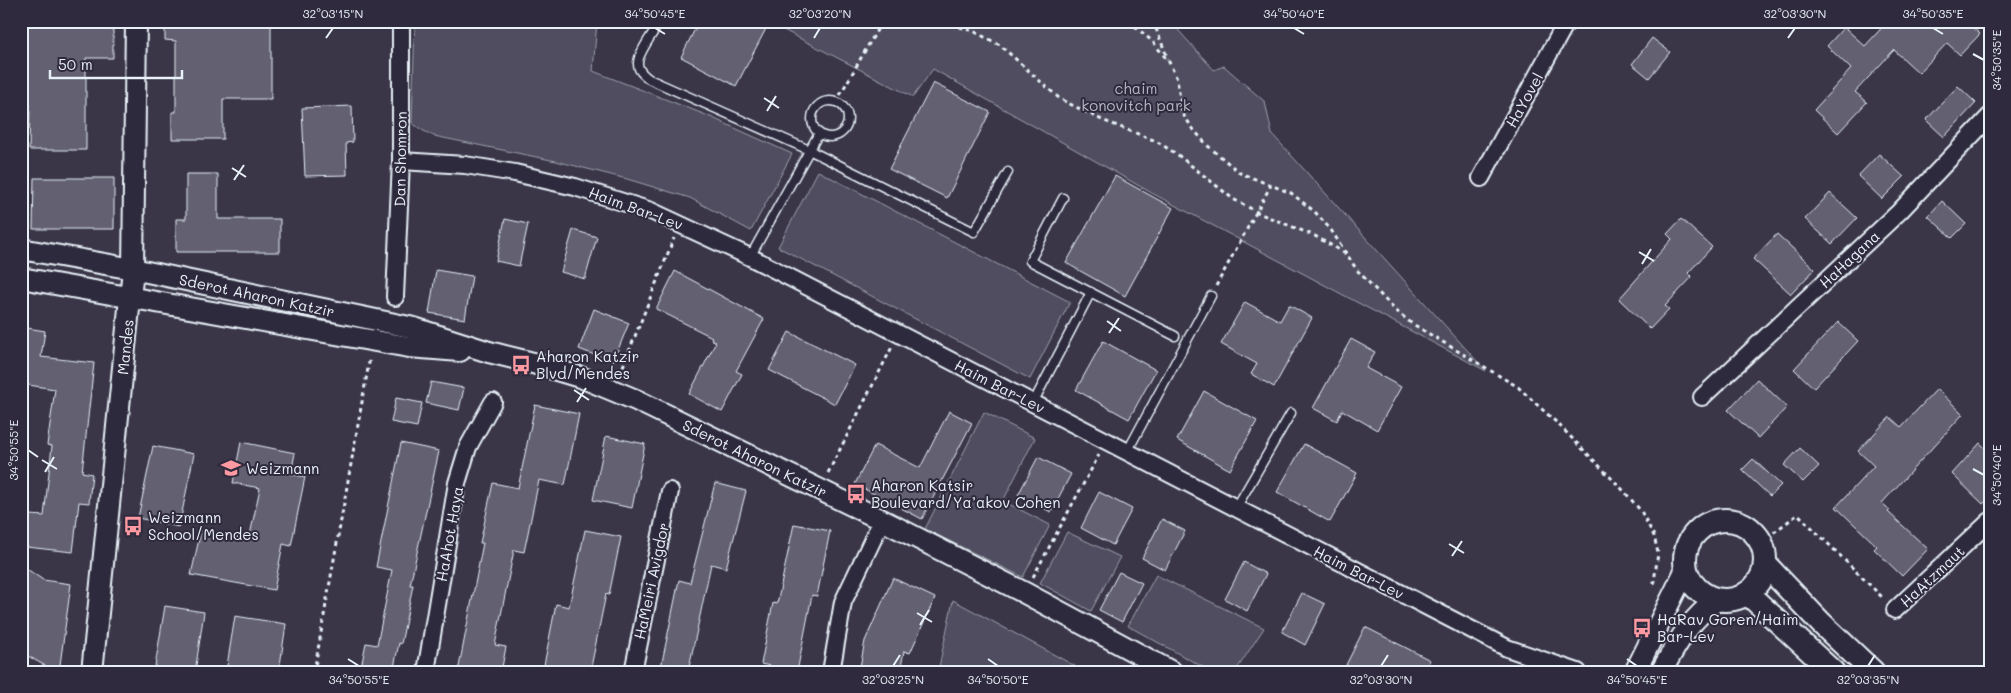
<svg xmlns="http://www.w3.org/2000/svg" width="2011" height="693" font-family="Mali,sans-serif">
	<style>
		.green { fill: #504e5f; stroke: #9ca0ac }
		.building { fill: #636171; stroke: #e8f1f8 }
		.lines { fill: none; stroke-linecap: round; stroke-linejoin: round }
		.service-casing { stroke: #e8f1f8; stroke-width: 11 }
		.minor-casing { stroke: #e8f1f8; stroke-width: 20 }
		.tertiary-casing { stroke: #e8f1f8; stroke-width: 24 }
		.secondary-casing { stroke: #e8f1f8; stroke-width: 26 }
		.path { stroke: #e8f1f8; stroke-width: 3; stroke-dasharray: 4 4; stroke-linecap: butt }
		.service { stroke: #2f2a3d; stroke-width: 8 }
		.minor { stroke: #2f2a3d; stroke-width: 16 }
		.tertiary { stroke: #2f2a3d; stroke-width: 20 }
		.secondary { stroke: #2f2a3d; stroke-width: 22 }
		.ticks { fill: none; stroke: #e8f1f8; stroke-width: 2 }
		.labels { text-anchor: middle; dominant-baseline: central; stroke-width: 4; stroke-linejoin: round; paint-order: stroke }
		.park-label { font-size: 15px; fill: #b3b8c2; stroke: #2f2a3d }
		.street-label { font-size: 15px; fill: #e8f1f8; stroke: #2f2a3d }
		.poi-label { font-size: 15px; fill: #e8f1f8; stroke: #2f2a3d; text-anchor: start }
		.neatline { fill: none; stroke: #e8f1f8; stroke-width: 2 }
		.ticks-label { font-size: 12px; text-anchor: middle; fill: #e8f1f8 }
	</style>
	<rect width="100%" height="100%" fill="#3a3648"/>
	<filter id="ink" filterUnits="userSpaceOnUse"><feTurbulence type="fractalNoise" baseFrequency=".02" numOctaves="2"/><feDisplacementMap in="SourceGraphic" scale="10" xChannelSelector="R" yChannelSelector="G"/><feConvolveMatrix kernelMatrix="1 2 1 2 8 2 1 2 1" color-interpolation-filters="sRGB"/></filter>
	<g filter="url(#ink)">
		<g class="green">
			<polygon points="415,21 597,21 593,71 706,115 792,154 751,231 690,198 627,179 556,161 434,136 422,130 412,123"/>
			<polygon points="774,21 1170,21 1214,70 1224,66 1265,102 1272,134 1486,371 1150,192 933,69 913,97 772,24"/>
			<polygon points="818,171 1070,302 1030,379 778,247"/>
			<polygon points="984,412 1035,438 1003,501 1050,525 1023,577 925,529"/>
			<polygon points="1067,532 1120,557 1091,611 1040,583"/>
			<polygon points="1156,575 1264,628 1235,672 1212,672 1128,626"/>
			<polygon points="953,600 1075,666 1075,672 938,672"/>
		</g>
		<g class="building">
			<polygon points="165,21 271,21 271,99 223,99 223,139 172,139 172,112 176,112 176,41 165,40"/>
			<polygon points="699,21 770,21 736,86 681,57"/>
			<polygon points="1888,21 1966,21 1980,34 1960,55 1947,43 1919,73 1894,50 1855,92 1867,102 1838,133 1814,110 1851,69 1827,46 1844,27 1865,46"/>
			<polygon points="21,24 113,24 113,58 86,58 86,150 29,150 30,104 21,104"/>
			<polygon points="1652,38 1670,52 1649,78 1632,64"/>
			<polygon points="933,83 990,112 947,198 889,169"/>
			<polygon points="1958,86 1976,103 1944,137 1926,120"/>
			<polygon points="352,106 353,142 346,143 347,175 305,176 302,108"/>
			<polygon points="1879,154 1904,177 1882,199 1858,176"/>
			<polygon points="186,174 218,174 218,219 280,219 280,252 176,252 176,219 186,219"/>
			<polygon points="1115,176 1173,208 1125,296 1066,263"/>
			<polygon points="34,178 114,178 114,229 33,229"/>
			<polygon points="1830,193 1857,218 1832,244 1805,219"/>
			<polygon points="1942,201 1966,224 1952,238 1928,216"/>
			<polygon points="505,219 528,224 519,266 496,261"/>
			<polygon points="1681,219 1712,247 1688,273 1692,277 1665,306 1669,309 1650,329 1619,299 1672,239 1667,234"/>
			<polygon points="573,230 597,237 585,279 561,272"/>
			<polygon points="1777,234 1815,269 1791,294 1753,259"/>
			<polygon points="436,270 472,276 465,319 429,313"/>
			<polygon points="675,271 764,319 736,371 742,374 722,412 689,394 716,342 711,339 712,337 656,309"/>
			<polygon points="1245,302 1280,321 1289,305 1312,318 1274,387 1251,374 1257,364 1221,344"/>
			<polygon points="594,309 629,323 613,362 579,349"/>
			<polygon points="1838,322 1858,341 1814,388 1794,369"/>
			<polygon points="21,327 45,331 41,357 94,363 82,472 92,474 89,503 79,502 73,552 26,547 30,515 44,516 52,446 47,445 55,389 21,384"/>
			<polygon points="789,332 855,365 835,404 769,370"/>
			<polygon points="1351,339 1375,352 1366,368 1401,387 1377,430 1342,410 1337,421 1313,408"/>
			<polygon points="1103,341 1156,370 1129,419 1076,390"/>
			<polygon points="1757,379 1787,407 1758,438 1728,410"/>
			<polygon points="431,382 464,388 459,410 426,403"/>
			<polygon points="1937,389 1963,414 1882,503 1890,510 1888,512 1928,549 1902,576 1874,549 1877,546 1836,507 1874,466 1858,451 1890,417 1901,427"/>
			<polygon points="1204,391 1257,421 1230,470 1177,440"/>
			<polygon points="396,398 422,403 417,427 391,422"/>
			<polygon points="535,405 579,414 565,485 539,480 524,552 514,550 495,645 506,647 501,672 458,672 483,543 480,543 493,483 518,488"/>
			<polygon points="949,411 972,423 922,519 855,484 875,445 920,468"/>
			<polygon points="606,436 645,444 632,508 593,500"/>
			<polygon points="241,442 295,453 291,474 305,477 291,546 283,544 274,590 191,575 201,530 249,540 260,488 233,483"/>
			<polygon points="401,443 439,451 410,585 413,585 401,644 399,643 393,672 360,672 366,643 377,645 392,570 376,567"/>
			<polygon points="1980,443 1990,453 1990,497 1983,504 1952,474"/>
			<polygon points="1304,444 1357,473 1330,522 1277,492"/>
			<polygon points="153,446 194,454 179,527 138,518"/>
			<polygon points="1800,448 1819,466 1803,482 1784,465"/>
			<polygon points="1038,457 1071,474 1051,512 1018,495"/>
			<polygon points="1753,459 1781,485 1770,496 1742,470"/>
			<polygon points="715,483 746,491 726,568 711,564 688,672 660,672 679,580 690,583"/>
			<polygon points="1099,492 1132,509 1113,545 1081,528"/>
			<polygon points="1162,519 1185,531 1165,570 1142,558"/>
			<polygon points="794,524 830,531 817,596 812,595 797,672 761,664 773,603 777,604"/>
			<polygon points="585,530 621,537 609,595 606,594 590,672 579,672 544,665 556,604 569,607"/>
			<polygon points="1244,562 1266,574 1247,611 1225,599"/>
			<polygon points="21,565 43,580 71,584 59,672 56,672 21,652"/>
			<polygon points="1119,572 1142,583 1122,622 1099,610"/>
			<polygon points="893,578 935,598 910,653 904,651 900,672 859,672 865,641"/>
			<polygon points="1302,593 1325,604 1305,645 1282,632"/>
			<polygon points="165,606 204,612 195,672 154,672"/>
			<polygon points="235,616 286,624 279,672 226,672"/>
			<polygon points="1365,627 1430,660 1424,672 1358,672 1346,665"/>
		</g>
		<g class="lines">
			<defs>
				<g id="service">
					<path d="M 660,21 C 655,31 637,54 638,64 C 638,71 644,75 649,79 L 809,150 L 974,232 L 1008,172"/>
					<circle cx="830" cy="119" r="18"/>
					<polyline points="1063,198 1030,261 1175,336"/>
					<polyline points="750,257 819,133"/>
					<polyline points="1033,403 1091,292"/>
					<polyline points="1127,452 1211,296"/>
					<polyline points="1236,508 1291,413"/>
				</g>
				<g id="minor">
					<polyline points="401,161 465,165 515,173 575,187 651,211 750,257 1507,648 1578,672"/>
					<polyline points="1481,178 1567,21"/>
					<polyline points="395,297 401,161 401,21"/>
					<polyline points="1702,397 1899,212 1990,116"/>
					<polyline points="1895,610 1990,521"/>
					<polyline points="426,672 457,483 468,447 493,402"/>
					<polyline points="633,672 670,491"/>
					<polyline points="831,672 843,602 882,520"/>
				</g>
				<g id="tertiary">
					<polyline points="21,249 133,269 414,328 489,352 533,363 583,378 636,400 882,520 1025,593 1172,672"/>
					<polyline points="21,278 409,347 460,351"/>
					<polyline points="92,672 133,269 136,21"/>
					<polyline points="1635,672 1686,569"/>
					<path d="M 1661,672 C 1678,642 1689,620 1717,600"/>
				</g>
				<g id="secondary">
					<circle cx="1725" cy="560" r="40"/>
					<polyline points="1765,564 1821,623 1873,672"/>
					<polyline points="1747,593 1833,672"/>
				</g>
			</defs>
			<use href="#service" class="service-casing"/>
			<use href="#minor" class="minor-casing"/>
			<use href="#tertiary" class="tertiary-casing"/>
			<use href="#secondary" class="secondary-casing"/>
			<g class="path">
				<polyline points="920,21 951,24 975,32 1000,45 1060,99 1102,120 1156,141 1178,155 1233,199 1261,214 1315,236 1346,254"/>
				<polyline points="1129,21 1153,42 1169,62 1177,79 1182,113 1194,130 1208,146 1240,173 1291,193 1315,212 1331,230 1357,270 1394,309 1411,323 1518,387 1557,423 1622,489 1641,511 1654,536 1658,553 1654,582 1659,585"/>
				<polyline points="1153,21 1168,59"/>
				<polyline points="836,102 882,21"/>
				<polyline points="1216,286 1271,185"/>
				<polyline points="620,374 674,238"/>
				<polyline points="828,473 892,347"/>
				<polyline points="1761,542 1798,514 1884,599"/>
				<polyline points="1033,577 1099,455"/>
				<polyline points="314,672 370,357"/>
			</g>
			<use href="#service" class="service"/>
			<use href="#minor" class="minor"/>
			<use href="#tertiary" class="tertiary"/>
			<use href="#secondary" class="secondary"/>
		</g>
	</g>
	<path class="ticks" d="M 655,28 L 665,34M 1294,28 L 1304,34M 1933,28 L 1943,34M 326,38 L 333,28M 814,38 L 820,28M 1788,38 L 1795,28M 1973,54 L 1984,60M 764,98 L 779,108M 767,111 L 776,96M 232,168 L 246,177M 234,180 L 244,165M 1639,252 L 1654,261M 1642,264 L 1651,249M 1107,321 L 1121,331M 1109,333 L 1119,318M 574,390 L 589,400M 577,402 L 586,388M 28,450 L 38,457M 42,460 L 57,469M 1973,469 L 1984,475M 45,472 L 54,457M 1449,544 L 1464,553M 1452,556 L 1462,541M 917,613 L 932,622M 920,625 L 929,610M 348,659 L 359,666M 988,659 L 998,666M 1627,659 L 1637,666M 893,666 L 900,655M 1381,666 L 1388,655M 1868,666 L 1875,655"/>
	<defs>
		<symbol id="bus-bare" viewBox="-9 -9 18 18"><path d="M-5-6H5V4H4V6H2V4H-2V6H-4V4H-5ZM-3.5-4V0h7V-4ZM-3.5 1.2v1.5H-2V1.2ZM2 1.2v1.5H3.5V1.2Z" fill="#ff9aa2" stroke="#2f2a3d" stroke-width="2.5" paint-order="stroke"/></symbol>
		<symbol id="school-bare" viewBox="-9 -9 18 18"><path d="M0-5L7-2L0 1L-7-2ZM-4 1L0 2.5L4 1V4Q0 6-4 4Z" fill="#ff9aa2" stroke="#2f2a3d" stroke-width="2.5" paint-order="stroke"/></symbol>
	</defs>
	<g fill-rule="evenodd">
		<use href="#bus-bare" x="507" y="351" width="28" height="28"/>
		<use href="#school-bare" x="217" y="454" width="28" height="28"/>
		<use href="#bus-bare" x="842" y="480" width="28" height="28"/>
		<use href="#bus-bare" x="119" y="512" width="28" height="28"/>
		<use href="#bus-bare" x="1628" y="614" width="28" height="28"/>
	</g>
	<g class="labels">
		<g class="park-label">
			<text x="1136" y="88">chaim<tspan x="1136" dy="17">konovitch park</tspan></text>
		</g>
		<g class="street-label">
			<text transform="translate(1524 100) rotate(-61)">HaYovel</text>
			<text transform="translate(400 159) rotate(-89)">Dan Shomron</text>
			<text transform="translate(636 208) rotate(20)">Haim Bar-Lev</text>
			<text transform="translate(1849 259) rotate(-43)">HaHagana</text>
			<text transform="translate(257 295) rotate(12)">Sderot Aharon Katzir</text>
			<text transform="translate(125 347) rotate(-84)">Mandes</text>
			<text transform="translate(1000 386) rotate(27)">Haim Bar-Lev</text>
			<text transform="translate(755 458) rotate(26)">Sderot Aharon Katzir</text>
			<text transform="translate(449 534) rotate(-80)">HaAhot Haya</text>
			<text transform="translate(1359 572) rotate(27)">Haim Bar-Lev</text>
			<text transform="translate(1932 576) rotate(-43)">HaAtzmaut</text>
			<text transform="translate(651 581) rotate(-78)">HaMeiri Avigdor</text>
		</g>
		<g class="poi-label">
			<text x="536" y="356">Aharon Katzir<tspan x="536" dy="17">Blvd/Mendes</tspan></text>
			<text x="246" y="468">Weizmann</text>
			<text x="871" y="485">Aharon Katsir<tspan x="871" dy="17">Boulevard/Ya’akov Cohen</tspan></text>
			<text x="148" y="517">Weizmann<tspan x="148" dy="17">School/Mendes</tspan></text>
			<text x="1657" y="619">HaRav Goren/Haim<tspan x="1657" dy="17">Bar-Lev</tspan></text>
		</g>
	</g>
	<rect width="2011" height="693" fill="none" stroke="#2f2a3d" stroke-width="55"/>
	<path d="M50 70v8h132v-8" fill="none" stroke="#e8f1f8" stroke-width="2.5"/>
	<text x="58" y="70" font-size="15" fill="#e8f1f8" stroke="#2f2a3d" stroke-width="4" paint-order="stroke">50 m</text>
	<rect x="28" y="28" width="1956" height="638" class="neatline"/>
	<g class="ticks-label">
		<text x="333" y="18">32°03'15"N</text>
		<text x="655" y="18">34°50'45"E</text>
		<text x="820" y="18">32°03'20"N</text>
		<text x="1294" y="18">34°50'40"E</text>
		<text x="1795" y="18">32°03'30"N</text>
		<text x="1933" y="18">34°50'35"E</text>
		<text transform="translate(1997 60) rotate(-90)" y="4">34°50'35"E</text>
		<text transform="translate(14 450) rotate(-90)" y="4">34°50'55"E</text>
		<text transform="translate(1997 475) rotate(-90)" y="4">34°50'40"E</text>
		<text x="359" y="684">34°50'55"E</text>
		<text x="893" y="684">32°03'25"N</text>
		<text x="998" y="684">34°50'50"E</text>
		<text x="1381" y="684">32°03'30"N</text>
		<text x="1637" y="684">34°50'45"E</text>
		<text x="1868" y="684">32°03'35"N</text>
	</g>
</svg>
